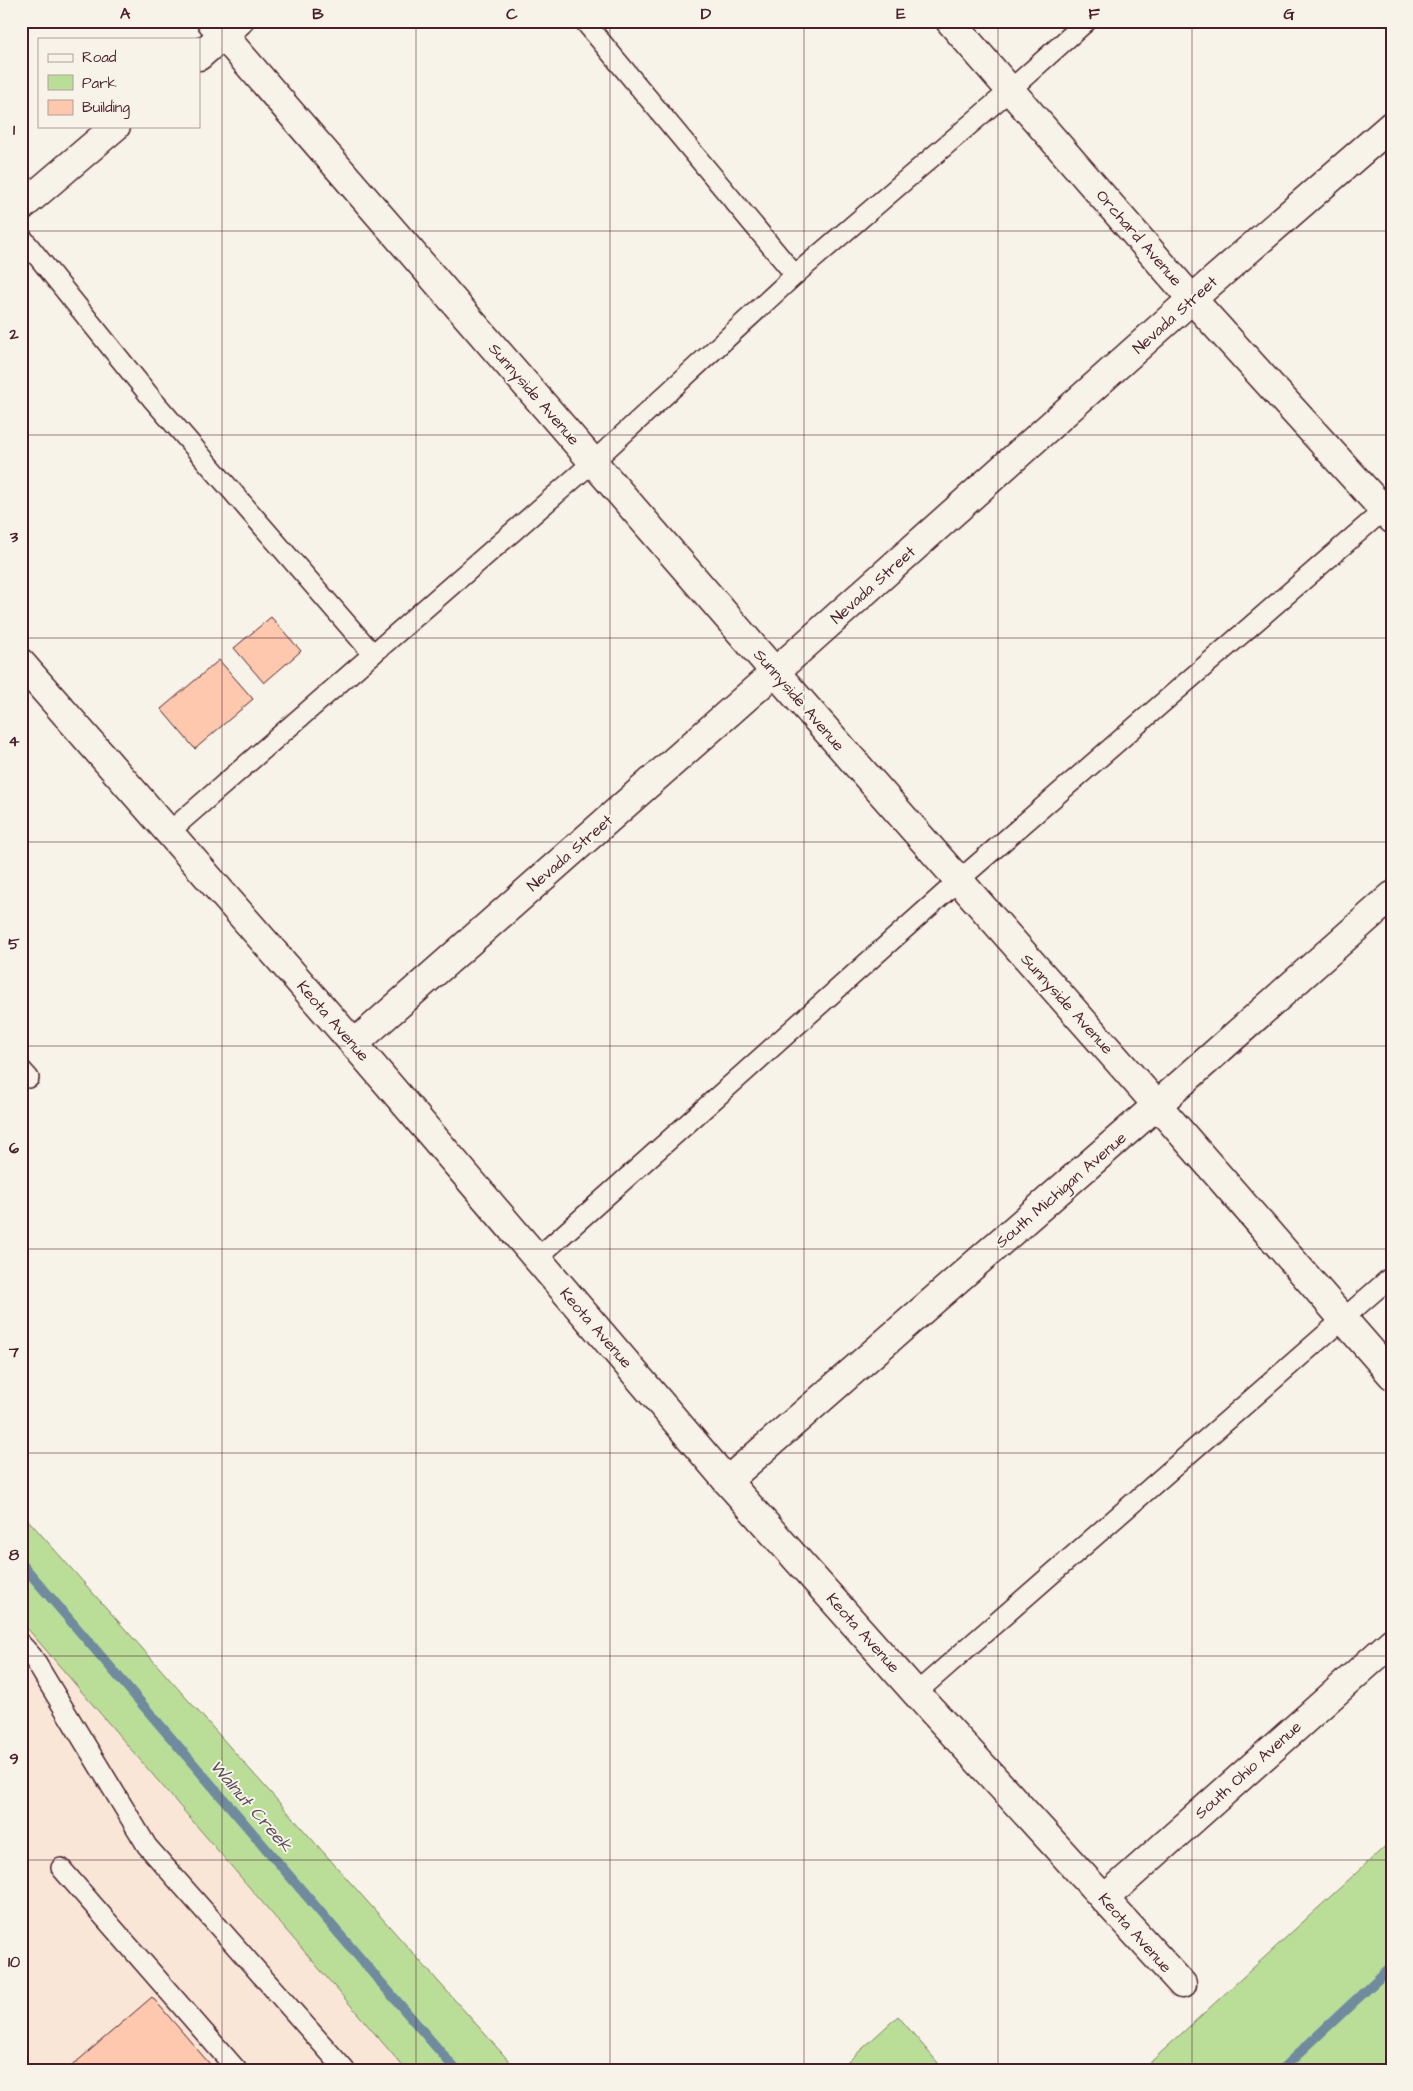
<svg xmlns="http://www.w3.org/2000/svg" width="1413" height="2091" font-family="'Architects Daughter',sans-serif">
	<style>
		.built { fill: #f9e6d7 }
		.green { fill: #bade98; stroke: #827e62 }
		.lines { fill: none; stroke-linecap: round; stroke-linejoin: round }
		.stream { stroke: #708b9e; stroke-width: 10 }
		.building { fill: #fdc8ae; stroke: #4a1f2b }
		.lane-casing { stroke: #4a1f2b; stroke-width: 22 }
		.street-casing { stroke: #4a1f2b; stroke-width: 31 }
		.lane { stroke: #f7f3e8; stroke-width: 19 }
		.street { stroke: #f7f3e8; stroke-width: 28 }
		.grid { fill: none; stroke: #4a1f2b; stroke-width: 1; stroke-opacity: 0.55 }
		.labels { text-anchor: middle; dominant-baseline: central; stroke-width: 4; stroke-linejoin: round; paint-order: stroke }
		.street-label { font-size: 16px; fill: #4a1f2b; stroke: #f7f3e8 }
		.water-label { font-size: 18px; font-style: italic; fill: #5a4c5b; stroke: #f7f3e8 }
		.neatline { fill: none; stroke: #4a1f2b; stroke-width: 2 }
		.grid-label { font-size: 16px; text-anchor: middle; font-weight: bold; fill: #4a1f2b }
	</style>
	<rect width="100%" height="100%" fill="#f7f3e8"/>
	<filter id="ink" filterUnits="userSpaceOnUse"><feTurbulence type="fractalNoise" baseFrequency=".02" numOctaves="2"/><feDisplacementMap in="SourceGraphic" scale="10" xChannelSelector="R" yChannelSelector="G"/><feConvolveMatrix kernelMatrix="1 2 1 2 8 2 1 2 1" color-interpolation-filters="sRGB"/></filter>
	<g filter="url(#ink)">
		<polygon class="built" points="21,1621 406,2070 21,2070"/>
		<g class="green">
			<polygon points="21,1512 517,2070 406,2070 21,1621"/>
			<polygon points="1392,1840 1392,2070 1142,2070"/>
			<polygon points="898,2016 944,2070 839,2070"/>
		</g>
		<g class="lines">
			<g class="stream">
				<polyline points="21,1563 456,2070"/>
				<polyline points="1281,2070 1392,1966"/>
			</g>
		</g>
		<g class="building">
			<polygon points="271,617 301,651 264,683 234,648"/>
			<polygon points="219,660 253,699 195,749 161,709"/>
			<polygon points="152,1997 215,2070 67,2070"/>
		</g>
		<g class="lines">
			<defs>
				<g id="lane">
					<polyline points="584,21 795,275"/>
					<polyline points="21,236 153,400 373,654"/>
					<polyline points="169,832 593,462 795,275 1009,91 1087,21"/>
					<polyline points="21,1069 29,1078"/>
					<polyline points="536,1259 958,881 1392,503"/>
					<polyline points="21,1644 32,1656 147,1846 345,2070"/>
					<polyline points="916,1693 1392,1276"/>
					<polyline points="61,1868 237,2070"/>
				</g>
				<g id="street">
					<polyline points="211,21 775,672 1157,1105 1392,1375"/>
					<polyline points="950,21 1192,299 1392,519"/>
					<polyline points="199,56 239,21"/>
					<polyline points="21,207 116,126"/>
					<polyline points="21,663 354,1044 727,1481 916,1693 1182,1984"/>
					<polyline points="354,1044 775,672 1192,299 1392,125"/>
					<polyline points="727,1481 1157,1105 1392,896"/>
					<polyline points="1104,1899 1392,1642"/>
				</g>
			</defs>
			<use href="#lane" class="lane-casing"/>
			<use href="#street" class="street-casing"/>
			<use href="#lane" class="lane"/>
			<use href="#street" class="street"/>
		</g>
	</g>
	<path class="grid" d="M 222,21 L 222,2070M 416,21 L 416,2070M 610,21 L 610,2070M 804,21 L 804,2070M 998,21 L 998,2070M 1192,21 L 1192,2070M 21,231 L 1392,231M 21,435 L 1392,435M 21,638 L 1392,638M 21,842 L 1392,842M 21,1046 L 1392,1046M 21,1249 L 1392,1249M 21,1453 L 1392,1453M 21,1656 L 1392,1656M 21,1860 L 1392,1860"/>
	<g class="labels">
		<g class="street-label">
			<text transform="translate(1139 238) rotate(49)">Orchard Avenue</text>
			<text transform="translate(1175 315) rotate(-42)">Nevada Street</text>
			<text transform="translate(534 394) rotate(49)">Sunnyside Avenue</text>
			<text transform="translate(873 585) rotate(-42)">Nevada Street</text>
			<text transform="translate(799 700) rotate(49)">Sunnyside Avenue</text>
			<text transform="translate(570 853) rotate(-41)">Nevada Street</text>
			<text transform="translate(1067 1004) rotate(48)">Sunnyside Avenue</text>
			<text transform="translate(333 1021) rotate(49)">Keota Avenue</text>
			<text transform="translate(1061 1190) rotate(-41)">South Michigan Avenue</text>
			<text transform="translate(596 1328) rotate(49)">Keota Avenue</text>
			<text transform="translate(863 1633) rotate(48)">Keota Avenue</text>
			<text transform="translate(1248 1770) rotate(-42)">South Ohio Avenue</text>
			<text transform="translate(1135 1933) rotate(48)">Keota Avenue</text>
		</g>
		<g class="water-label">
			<text transform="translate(251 1806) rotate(49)">Walnut Creek</text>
		</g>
	</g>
	<rect width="1413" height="2091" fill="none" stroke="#f7f3e8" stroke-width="55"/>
	<rect x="38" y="38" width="162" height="90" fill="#f7f3e8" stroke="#b29e9c"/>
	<rect x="48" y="54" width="25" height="8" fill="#f7f3e8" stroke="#b29e9c"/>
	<text x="82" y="62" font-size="15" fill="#4a1f2b">Road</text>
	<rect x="48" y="75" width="25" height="15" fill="#bade98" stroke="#b29e9c"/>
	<text x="82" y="88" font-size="15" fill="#4a1f2b">Park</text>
	<rect x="48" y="100" width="25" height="15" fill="#fdc8ae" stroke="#b29e9c"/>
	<text x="82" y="112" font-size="15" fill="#4a1f2b">Building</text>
	<rect x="28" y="28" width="1358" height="2036" class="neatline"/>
	<g class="grid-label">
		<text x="125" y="19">A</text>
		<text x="318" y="19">B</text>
		<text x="512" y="19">C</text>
		<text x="706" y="19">D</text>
		<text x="901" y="19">E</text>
		<text x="1094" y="19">F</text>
		<text x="1289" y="19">G</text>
		<text x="14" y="135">1</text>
		<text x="14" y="339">2</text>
		<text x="14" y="542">3</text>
		<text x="14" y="746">4</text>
		<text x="14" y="949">5</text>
		<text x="14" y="1153">6</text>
		<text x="14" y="1357">7</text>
		<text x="14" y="1560">8</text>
		<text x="14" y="1764">9</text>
		<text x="14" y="1967">10</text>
	</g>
</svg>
